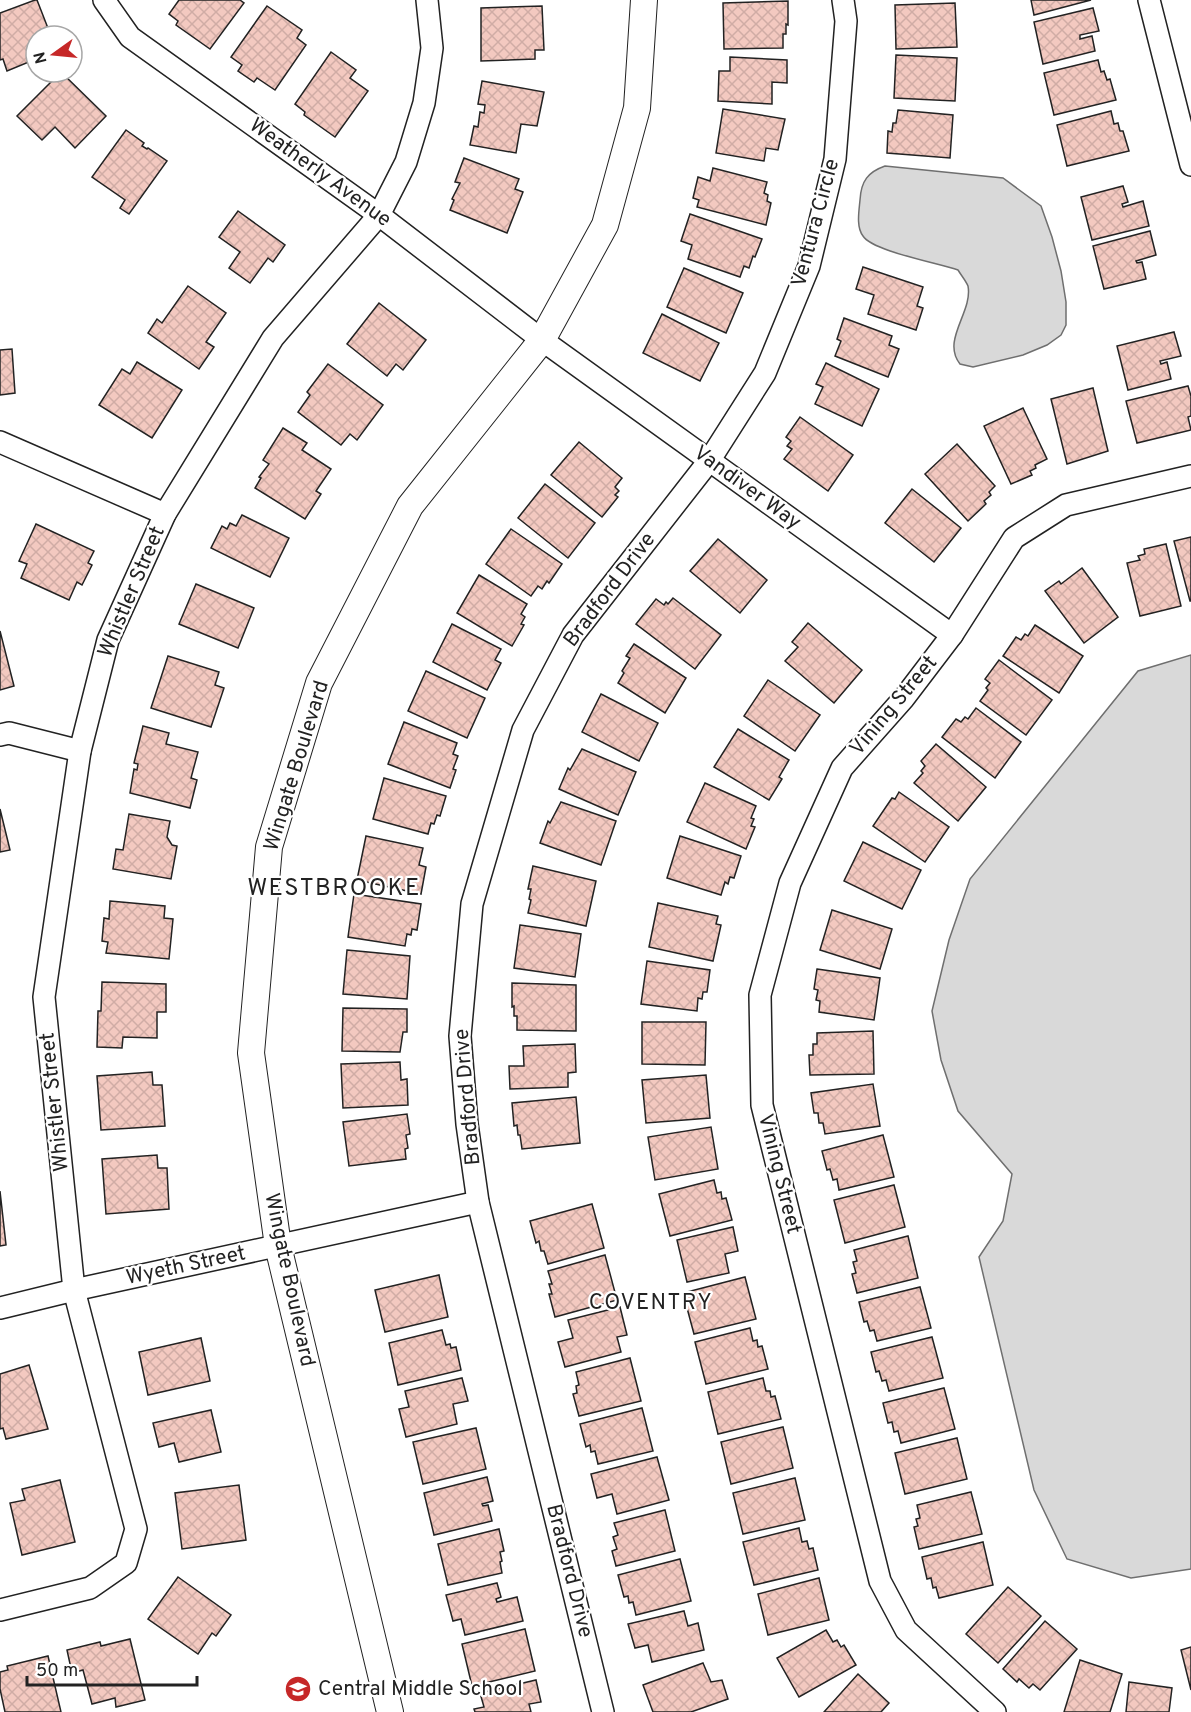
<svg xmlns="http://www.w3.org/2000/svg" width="1191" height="1712" font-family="Overpass,sans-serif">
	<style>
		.water { fill: #d9d9d9; stroke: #6f6f6f; stroke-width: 1.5 }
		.building { fill: url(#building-cross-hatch); stroke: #222; stroke-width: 1.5 }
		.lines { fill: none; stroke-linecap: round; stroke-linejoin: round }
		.minor-casing { stroke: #222; stroke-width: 24 }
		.tertiary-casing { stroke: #222; stroke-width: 28 }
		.minor { stroke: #fff; stroke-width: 21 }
		.tertiary { stroke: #fff; stroke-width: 26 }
		.labels { text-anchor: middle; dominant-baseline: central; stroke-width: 4.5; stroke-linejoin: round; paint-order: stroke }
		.street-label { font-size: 21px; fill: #222; stroke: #fff }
		.poi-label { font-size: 21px; fill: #222; stroke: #fff; text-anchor: start }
		.neighbourhood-label { font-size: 22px; letter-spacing: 1.5px; fill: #222; stroke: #fff }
		.quarter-label { font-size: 24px; letter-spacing: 1.5px; fill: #222; stroke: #fff }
	</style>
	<defs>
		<pattern id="building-cross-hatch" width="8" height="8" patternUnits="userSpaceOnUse" patternTransform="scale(1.5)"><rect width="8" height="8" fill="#f3c9c0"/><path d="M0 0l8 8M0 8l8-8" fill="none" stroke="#d0aca5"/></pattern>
	</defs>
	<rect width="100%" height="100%" fill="#fff"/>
	<g class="water">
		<path d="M 885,166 L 1003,178 L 1041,206 L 1052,237 L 1061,271 L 1066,302 L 1066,325 L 1061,335 L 1047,345 L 1023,355 L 973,367 L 960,364 C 941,340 973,312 968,286 C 966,281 961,275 958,270 C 938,263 872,251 863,236 C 856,227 859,211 860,200 C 861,181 868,172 885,166 Z"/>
		<polygon points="1191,655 1191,1569 1131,1578 1067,1559 1034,1490 979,1257 1003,1221 1012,1174 958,1111 941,1060 932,1011 949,940 970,879 1138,671"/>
	</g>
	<g class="building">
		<polygon points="35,0 37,0 51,36 36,36 36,59 7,71 3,59 0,60 0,13"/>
		<polygon points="179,0 240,0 244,3 210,49 176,25 178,21 169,14"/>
		<polygon points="1031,0 1091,0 1034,15"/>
		<polygon points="788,1 788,25 786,24 786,34 783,34 783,48 724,49 723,3"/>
		<polygon points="955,3 957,47 896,49 895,5"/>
		<polygon points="267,6 302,30 297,38 306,45 275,90 257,78 254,82 238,71 242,65 231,57"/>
		<polygon points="542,6 544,50 535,50 535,59 481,61 481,8"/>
		<polygon points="1093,8 1099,31 1080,35 1080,39 1092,36 1095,51 1043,64 1034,22"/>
		<polygon points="331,52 356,70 350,78 368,91 335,137 304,115 305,112 295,104"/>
		<polygon points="896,55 957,58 955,101 894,98"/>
		<polygon points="730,57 787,60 787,83 772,82 772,104 718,101 719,71 730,71"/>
		<polygon points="1098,60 1101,72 1104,71 1107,80 1110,79 1116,100 1054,115 1044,73"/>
		<polygon points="61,72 106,116 75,148 55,127 42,140 17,116"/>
		<polygon points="482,81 544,92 537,126 521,124 516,153 470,145 474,126 478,127 480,112 484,113 485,105 478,104"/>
		<polygon points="723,109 785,119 778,150 766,148 764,161 716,153"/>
		<polygon points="898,110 953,115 950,158 887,153 888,131 892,132 893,123 896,123"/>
		<polygon points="1111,111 1114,124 1118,123 1120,131 1123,131 1129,151 1067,166 1057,125"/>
		<polygon points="126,130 144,143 142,146 147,149 148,148 167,161 129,214 120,208 125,200 92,177"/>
		<polygon points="464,158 519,179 515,189 523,192 507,233 450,210 454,200 452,199 460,183 455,182"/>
		<polygon points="713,168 767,182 764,193 768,195 767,201 771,203 766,225 697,207 699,200 693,198 698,177 710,181"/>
		<polygon points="1123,186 1128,202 1122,204 1123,207 1143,201 1149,226 1092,240 1081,197"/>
		<polygon points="238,211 285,245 273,262 268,258 250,283 229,268 240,252 219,237"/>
		<polygon points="690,214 762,239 755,257 753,256 749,268 744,266 740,277 688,259 692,245 681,241"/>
		<polygon points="1150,231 1156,255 1136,261 1137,263 1142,262 1146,279 1104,289 1093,246"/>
		<polygon points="863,267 923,287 917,306 923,308 916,330 868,314 874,295 856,289"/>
		<polygon points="684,268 743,293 726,333 667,307"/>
		<polygon points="188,286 226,313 206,342 214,347 199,369 148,333 157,319 162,323"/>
		<polygon points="379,303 426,340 403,370 396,364 387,376 347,344"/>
		<polygon points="662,314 719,343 700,381 643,353"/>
		<polygon points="844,318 892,336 889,345 899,349 888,377 835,356 841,341 837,339"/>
		<polygon points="1174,332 1181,356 1160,361 1161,364 1167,362 1171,379 1128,390 1117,346"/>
		<polygon points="12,349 15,393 0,395 0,350"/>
		<polygon points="137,362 182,390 152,438 99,405 122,369 130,374"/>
		<polygon points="826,363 879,389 862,426 815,404 823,387 816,384"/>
		<polygon points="328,364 383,405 357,440 350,434 341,445 298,412 310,395 307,392"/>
		<polygon points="1188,386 1191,396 1191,416 1188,417 1191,430 1137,443 1126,401"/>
		<polygon points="1093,388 1108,451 1067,464 1051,399"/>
		<polygon points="1023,408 1047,459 1035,465 1036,468 1030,471 1032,475 1011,484 984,426"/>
		<polygon points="800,417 853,455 828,491 784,459 792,449 787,446 791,441 786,437"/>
		<polygon points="283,428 307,443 302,450 331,469 316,491 321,494 305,519 255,488 261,478 259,477 269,464 263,460"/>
		<polygon points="579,442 622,478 615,487 619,491 615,495 618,497 602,517 551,475"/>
		<polygon points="957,444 995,486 989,492 991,495 984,501 986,504 968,521 925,474"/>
		<polygon points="545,484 595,523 568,558 518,518"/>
		<polygon points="912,489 961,528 934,562 885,523"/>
		<polygon points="242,515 289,538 270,577 211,548 222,526 227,529 230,523 236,526"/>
		<polygon points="36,524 94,551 88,563 92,565 82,585 77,582 69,600 21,578 27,564 19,561"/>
		<polygon points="511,529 562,564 549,583 547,581 542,589 538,586 531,596 486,564"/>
		<polygon points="1191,537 1191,601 1190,601 1174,541"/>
		<polygon points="718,539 767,580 740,613 690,571"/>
		<polygon points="1166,544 1181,606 1140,616 1127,563 1140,560 1138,556 1145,554 1144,549"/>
		<polygon points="1082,568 1118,617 1084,643 1045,591 1059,581 1061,584"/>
		<polygon points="479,575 527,604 521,614 525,617 521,624 524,625 512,646 457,613"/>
		<polygon points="196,584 254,608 238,648 179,624"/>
		<polygon points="673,598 721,635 695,669 636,624 656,599 664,605 666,602 668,604"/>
		<polygon points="808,623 862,670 834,703 785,661 798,647 792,642"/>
		<polygon points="452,624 501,649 495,660 501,663 487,690 433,662"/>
		<polygon points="1035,625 1083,656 1059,693 1003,656 1016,637 1021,640 1025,634 1028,636"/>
		<polygon points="0,631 14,686 0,690"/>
		<polygon points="634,644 686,678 665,713 618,683 624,673 622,671 630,658 626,656"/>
		<polygon points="168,656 219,672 215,685 224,688 211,727 151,708"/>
		<polygon points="999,660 1052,700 1026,735 980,701 988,690 986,688 990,683 985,679"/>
		<polygon points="426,671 485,698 467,738 408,711"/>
		<polygon points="768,680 820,715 795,751 744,716"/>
		<polygon points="601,694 658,723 639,761 582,732"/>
		<polygon points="976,708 1021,742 995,778 942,737 956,719 961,722 965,717 968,719"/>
		<polygon points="404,722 457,743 453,754 458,756 453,769 456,770 450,788 388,764"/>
		<polygon points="143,726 169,733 166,744 198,752 191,778 197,780 190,808 130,793 134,769 137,770 138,764 134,763"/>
		<polygon points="738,729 789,760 779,777 782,779 769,800 714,767"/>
		<polygon points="936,744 986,787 958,821 914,783 923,773 921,771 925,766 921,761"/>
		<polygon points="582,749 636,772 618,815 559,789 568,768 570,770"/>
		<polygon points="384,778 446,796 440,816 437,815 434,824 431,823 428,834 373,819"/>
		<polygon points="705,783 756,806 751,818 754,819 751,826 755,827 746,849 687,822"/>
		<polygon points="899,792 949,827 925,862 873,826 892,798 895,799"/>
		<polygon points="561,802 616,821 601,865 540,843 548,821 550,823"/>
		<polygon points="0,809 10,850 0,852"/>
		<polygon points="129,814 170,821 167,837 172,845 177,846 171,879 113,869 116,849 123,850"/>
		<polygon points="366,836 423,848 419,865 426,867 421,894 357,880"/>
		<polygon points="680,836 741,856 734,878 730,877 728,884 725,882 721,895 667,878"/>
		<polygon points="863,842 921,870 902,909 844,881"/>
		<polygon points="533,866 596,881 586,926 528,913 531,900 529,899 531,889 528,889"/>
		<polygon points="354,894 421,904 417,930 412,929 411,935 407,934 405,946 348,937"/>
		<polygon points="110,901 165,906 164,918 173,919 169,959 106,953 108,942 102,941 104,918 109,919"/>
		<polygon points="658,903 718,916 716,924 721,925 713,961 649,947"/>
		<polygon points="832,910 892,929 880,969 820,950"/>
		<polygon points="520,925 581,934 575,977 514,968"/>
		<polygon points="347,950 410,956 407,999 343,994"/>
		<polygon points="647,961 710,970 707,992 703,992 702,999 698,998 697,1011 641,1004"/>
		<polygon points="817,969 880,978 874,1020 819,1012 820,1001 816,1000 818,990 814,989"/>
		<polygon points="102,982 166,984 166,1012 157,1012 157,1038 123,1037 122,1048 97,1047 98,1011 101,1011"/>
		<polygon points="512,983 576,985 576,1031 517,1030 517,1016 514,1016 514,1006 512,1007"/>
		<polygon points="343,1008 407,1009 407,1032 403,1032 400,1052 342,1051"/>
		<polygon points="642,1022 706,1022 705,1065 642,1064"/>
		<polygon points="873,1031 874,1074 810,1075 809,1055 813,1055 813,1044 817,1044 817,1033"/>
		<polygon points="575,1044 576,1072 568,1073 568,1087 510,1089 509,1066 524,1066 523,1046"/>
		<polygon points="400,1062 401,1080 407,1079 408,1105 343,1108 341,1064"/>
		<polygon points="152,1072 153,1085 162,1085 165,1126 101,1130 97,1076"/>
		<polygon points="706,1075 710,1118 646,1123 642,1080"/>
		<polygon points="873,1084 880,1126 825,1134 823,1123 819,1123 818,1113 814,1113 811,1093"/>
		<polygon points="576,1097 580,1143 522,1149 520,1135 518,1135 517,1125 514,1126 512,1103"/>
		<polygon points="407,1114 410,1134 406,1135 408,1148 405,1149 406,1159 349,1166 343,1122"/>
		<polygon points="711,1127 718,1169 655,1180 648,1137"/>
		<polygon points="883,1135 894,1177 839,1190 837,1179 833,1180 830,1169 827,1170 822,1151"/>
		<polygon points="157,1155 158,1168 167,1168 169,1209 106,1214 102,1159"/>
		<polygon points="714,1180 717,1193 721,1192 722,1199 726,1198 732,1220 670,1236 659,1194"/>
		<polygon points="894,1185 905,1227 845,1243 834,1200"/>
		<polygon points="0,1191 6,1245 0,1246"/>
		<polygon points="592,1204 604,1248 548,1264 544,1251 541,1251 539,1241 536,1243 530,1221"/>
		<polygon points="733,1227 738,1251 725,1254 729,1273 687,1282 677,1240"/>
		<polygon points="908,1236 918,1278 857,1293 852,1274 856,1273 853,1262 857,1261 854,1250"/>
		<polygon points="605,1255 617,1300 555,1317 549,1294 552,1294 549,1284 552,1284 548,1271"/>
		<polygon points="439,1275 448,1317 385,1332 375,1290"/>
		<polygon points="745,1277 756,1319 694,1334 683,1293"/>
		<polygon points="920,1287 931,1328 877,1341 874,1330 870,1331 867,1321 864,1322 859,1302"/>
		<polygon points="620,1307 627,1335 617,1337 621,1352 565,1367 558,1342 573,1338 568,1320"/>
		<polygon points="750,1328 753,1341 757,1340 758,1347 762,1346 768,1369 706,1384 695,1342"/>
		<polygon points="442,1330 446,1345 450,1344 451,1348 456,1347 461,1370 398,1385 389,1343"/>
		<polygon points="932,1337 943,1378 889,1391 886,1380 882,1381 879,1371 876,1372 871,1352"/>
		<polygon points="201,1338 210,1381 148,1395 139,1352"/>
		<polygon points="630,1358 641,1401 579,1416 573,1394 577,1393 576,1386 579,1385 576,1372"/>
		<polygon points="29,1365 48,1429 6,1439 3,1428 0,1429 0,1374"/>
		<polygon points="462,1378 468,1401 453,1404 457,1424 406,1437 399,1409 409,1407 405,1391"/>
		<polygon points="763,1378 766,1391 770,1391 771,1397 775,1396 781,1419 718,1434 708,1392"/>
		<polygon points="944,1388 955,1429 901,1443 898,1431 894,1432 892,1422 888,1423 883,1403"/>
		<polygon points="642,1408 653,1451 598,1464 595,1451 591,1452 590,1445 586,1447 580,1424"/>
		<polygon points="211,1410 221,1452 179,1462 174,1443 159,1447 153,1423"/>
		<polygon points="783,1427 793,1468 731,1484 721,1442"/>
		<polygon points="476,1428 486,1469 423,1484 413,1442"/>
		<polygon points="957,1438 967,1479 905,1494 895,1453"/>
		<polygon points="657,1457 669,1500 617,1514 612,1494 597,1498 591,1474"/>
		<polygon points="487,1477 493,1501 482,1504 483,1506 488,1505 492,1521 434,1535 424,1493"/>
		<polygon points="795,1478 805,1520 743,1534 733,1493"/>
		<polygon points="60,1480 75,1542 22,1555 10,1503 25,1500 22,1489"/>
		<polygon points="239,1485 246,1540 182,1549 175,1493"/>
		<polygon points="971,1492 982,1534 919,1549 914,1527 918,1526 916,1519 920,1518 917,1505"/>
		<polygon points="665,1510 675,1551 616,1566 612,1551 617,1549 613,1537 618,1535 614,1523"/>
		<polygon points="799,1528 802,1542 807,1541 809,1549 813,1548 818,1570 754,1585 743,1542"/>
		<polygon points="499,1529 504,1551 500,1552 502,1561 500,1562 502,1573 448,1585 438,1544"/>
		<polygon points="983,1542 993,1585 939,1598 936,1587 933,1588 931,1578 927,1579 922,1557"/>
		<polygon points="680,1559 691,1601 636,1615 633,1602 629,1603 628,1596 624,1597 618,1575"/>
		<polygon points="178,1577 231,1615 216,1636 212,1633 198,1654 148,1619"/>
		<polygon points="819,1578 829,1620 768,1635 758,1594"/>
		<polygon points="497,1583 501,1597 496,1599 497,1602 517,1597 523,1621 465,1635 461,1619 453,1621 446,1595"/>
		<polygon points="1008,1587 1041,1616 998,1663 966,1634"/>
		<polygon points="684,1611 688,1626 698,1623 704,1650 652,1662 648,1645 635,1648 628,1624"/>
		<polygon points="1045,1621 1077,1649 1040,1690 1033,1684 1029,1688 1019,1679 1017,1682 1003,1669"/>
		<polygon points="525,1629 535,1671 472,1686 462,1644"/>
		<polygon points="826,1630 833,1642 837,1640 841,1647 844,1645 856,1665 799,1697 777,1658"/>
		<polygon points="130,1639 145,1700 116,1707 115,1698 92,1704 83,1670 72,1673 67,1650 100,1642 101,1646"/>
		<polygon points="1191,1647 1191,1690 1181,1650"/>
		<polygon points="48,1656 61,1712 5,1712 0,1689 0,1672 8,1670 7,1666"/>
		<polygon points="1080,1660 1122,1674 1110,1712 1064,1712"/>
		<polygon points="703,1663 711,1682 722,1680 728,1699 691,1712 653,1712 643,1685"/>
		<polygon points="858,1674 889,1703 881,1712 824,1712"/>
		<polygon points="536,1680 541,1702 529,1704 531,1712 475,1712 474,1709 484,1707 480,1693"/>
		<polygon points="1129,1682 1172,1688 1169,1712 1126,1712"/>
	</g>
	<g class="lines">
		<defs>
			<g id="minor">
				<polyline points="104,0 130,37 379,215 542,340 952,635"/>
				<polyline points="1149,0 1191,165"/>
				<polyline points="0,442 165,514"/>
				<polyline points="0,735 9,733 80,751"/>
				<polyline points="0,1308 74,1290 478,1202"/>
				<polyline points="0,1610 90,1588 126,1563 136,1529 74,1290 44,997 80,751 108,640 165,514 273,338 379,215 406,162 424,103 432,48 427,0"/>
				<polyline points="603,1712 478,1202 467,1124 460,1036 472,904 523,730 573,635 709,461 765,373 809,266 835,159 846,21 843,0"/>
				<polyline points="995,1712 906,1630 880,1581 762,1105 760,995 790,883 842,768 904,698 952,635 1014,538 1066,505 1191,476"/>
			</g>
			<polyline id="tertiary" points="390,1712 278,1246 251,1053 269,847 319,683 410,506 542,340 605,225 637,108 644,0"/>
		</defs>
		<use href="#minor" class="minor-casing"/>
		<use href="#tertiary" class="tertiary-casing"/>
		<use href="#minor" class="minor"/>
		<use href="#tertiary" class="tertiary"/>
	</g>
	<defs>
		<symbol id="school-disc" viewBox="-11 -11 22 22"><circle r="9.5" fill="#c62828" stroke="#fff"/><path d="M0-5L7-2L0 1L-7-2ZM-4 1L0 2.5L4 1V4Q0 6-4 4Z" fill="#fff"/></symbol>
	</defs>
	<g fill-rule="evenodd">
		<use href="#school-disc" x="283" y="1674" width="30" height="30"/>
	</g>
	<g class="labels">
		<g class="street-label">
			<text transform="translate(320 173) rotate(36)">Weatherly Avenue</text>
			<text transform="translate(816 223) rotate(-75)">Ventura Circle</text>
			<text transform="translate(747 488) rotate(36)">Vandiver Way</text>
			<text transform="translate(610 590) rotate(-53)">Bradford Drive</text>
			<text transform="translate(132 592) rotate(-67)">Whistler Street</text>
			<text transform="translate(894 706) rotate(-50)">Vining Street</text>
			<text transform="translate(297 766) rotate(-73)">Wingate Boulevard</text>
			<text transform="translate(468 1097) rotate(-95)">Bradford Drive</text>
			<text transform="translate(55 1102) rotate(-96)">Whistler Street</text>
			<text transform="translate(779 1174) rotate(76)">Vining Street</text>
			<text transform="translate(186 1266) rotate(-12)">Wyeth Street</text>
			<text transform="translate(289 1280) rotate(78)">Wingate Boulevard</text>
			<text transform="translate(569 1571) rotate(76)">Bradford Drive</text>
		</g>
		<g class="poi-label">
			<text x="318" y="1689">Central Middle School</text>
		</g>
		<g class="neighbourhood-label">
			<text x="651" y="1303">COVENTRY</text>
		</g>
		<g class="quarter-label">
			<text x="334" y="889">WESTBROOKE</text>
		</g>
	</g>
	<g transform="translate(54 54) rotate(255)"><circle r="28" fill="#ffffff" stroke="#a7a7a7" stroke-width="1.5"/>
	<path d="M0-4.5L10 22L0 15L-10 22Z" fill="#c62828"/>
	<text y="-9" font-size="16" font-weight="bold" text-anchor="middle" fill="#222222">N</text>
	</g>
	<path d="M27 1676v9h170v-9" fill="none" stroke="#222222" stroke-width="3"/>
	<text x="36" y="1676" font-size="18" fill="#222222" stroke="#ffffff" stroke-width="4.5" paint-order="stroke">50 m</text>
</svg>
